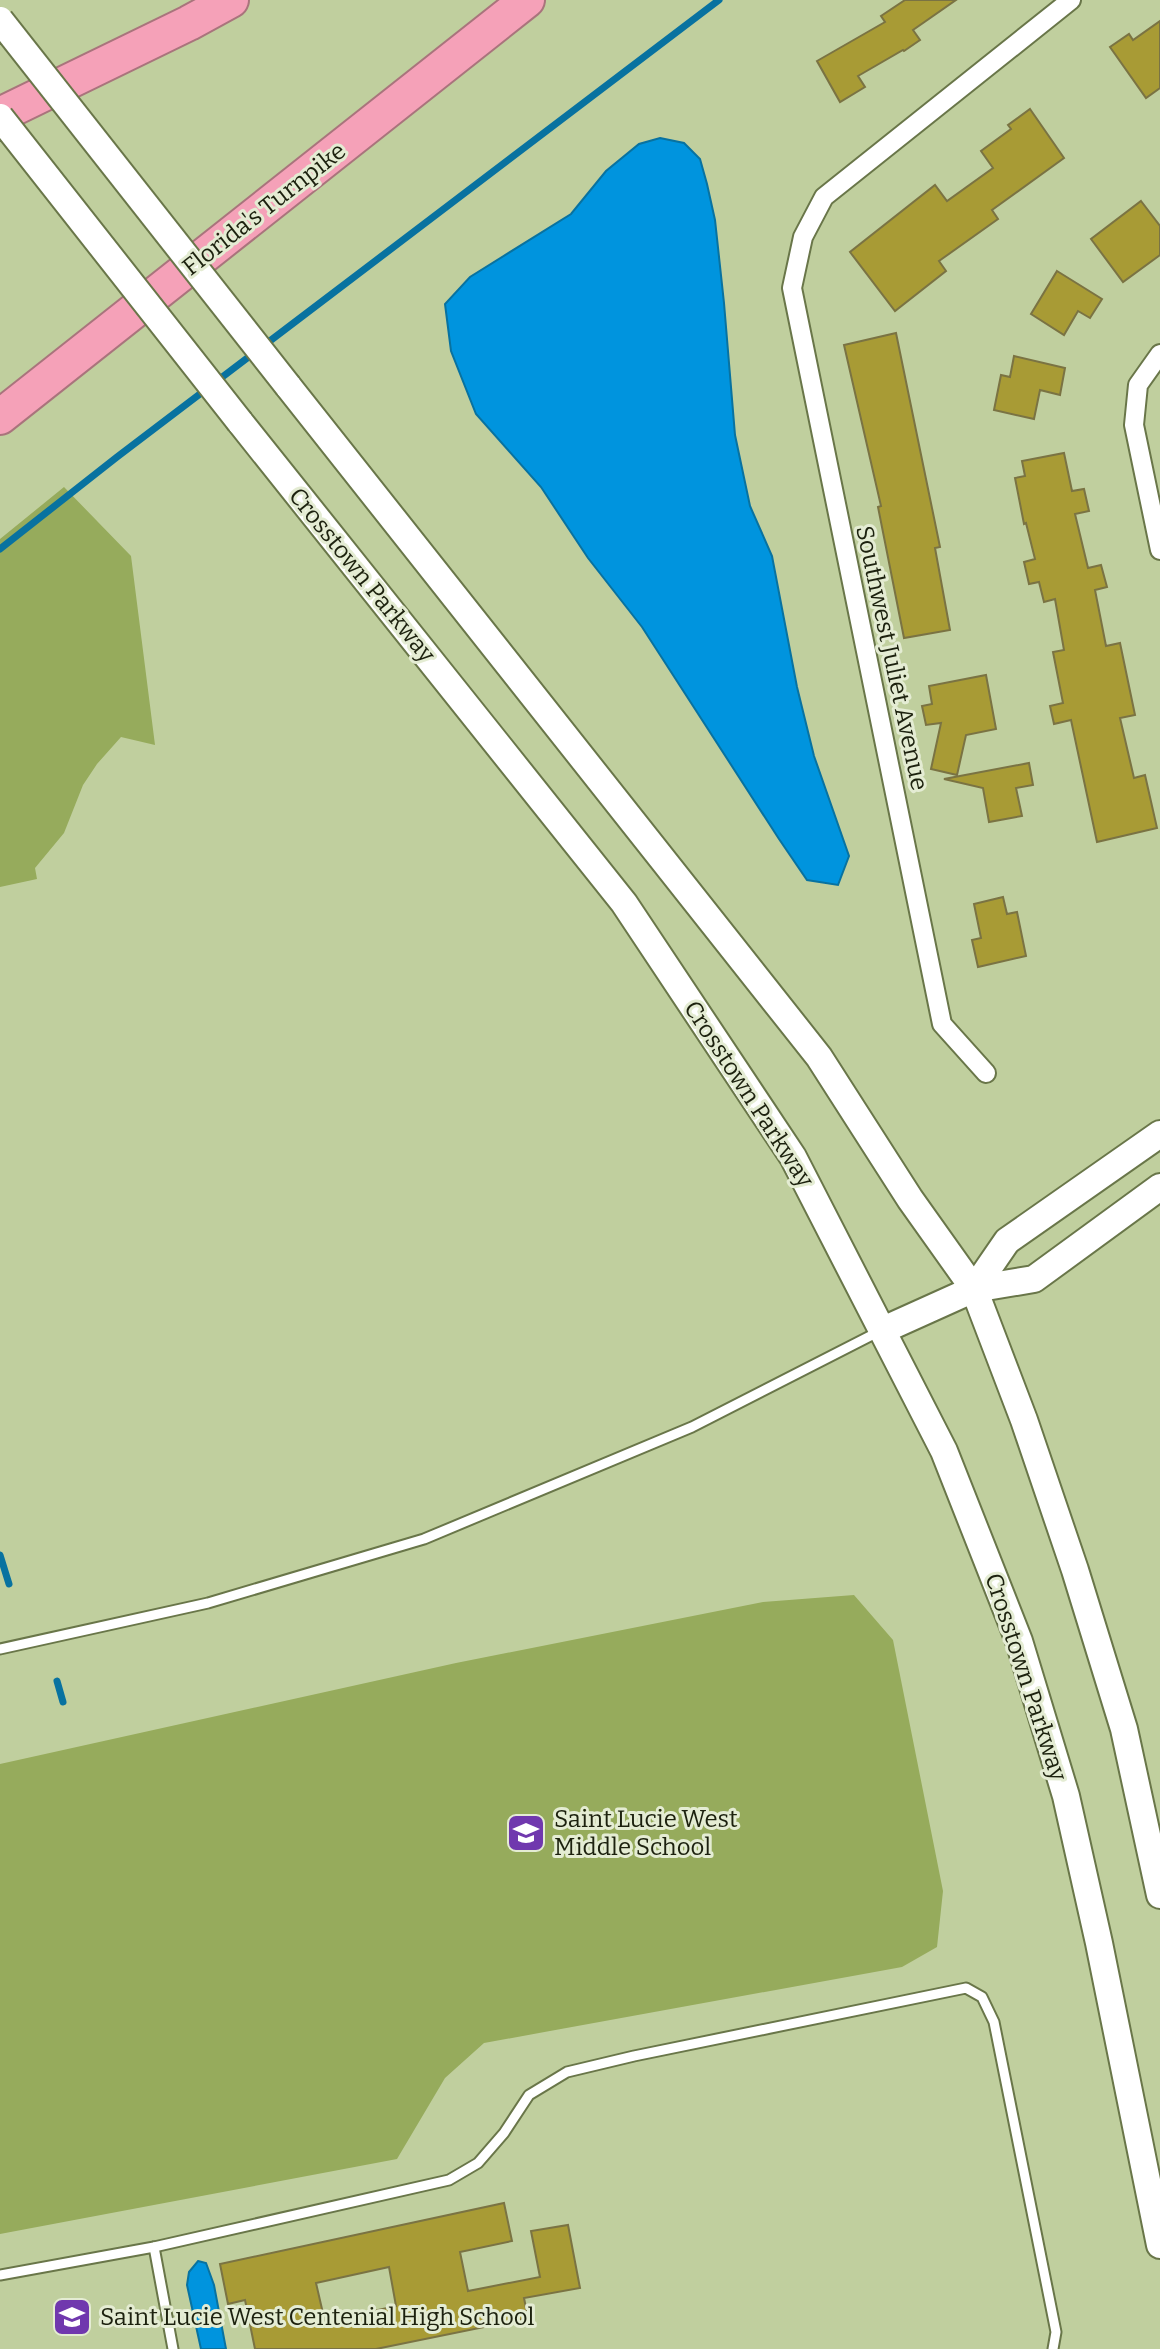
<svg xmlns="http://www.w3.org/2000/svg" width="1160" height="2349" font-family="Bitter,serif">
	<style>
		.green { fill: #96ab5c }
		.water { fill: #0094de; stroke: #0872a0; stroke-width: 2 }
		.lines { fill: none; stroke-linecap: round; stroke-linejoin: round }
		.stream { stroke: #0872a0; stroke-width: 7 }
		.building { fill: #a89b35; stroke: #7a7343; stroke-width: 2; fill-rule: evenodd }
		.lane-casing { stroke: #697649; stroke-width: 13 }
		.street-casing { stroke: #697649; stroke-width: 22 }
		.secondary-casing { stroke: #697649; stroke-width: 30 }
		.highway-casing { stroke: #a9747c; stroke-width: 38 }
		.lane { stroke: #fff; stroke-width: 9 }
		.street { stroke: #fff; stroke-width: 18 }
		.secondary { stroke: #fff; stroke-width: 26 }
		.highway { stroke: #f5a1b8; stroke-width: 34 }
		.secondary-bridge-casing { stroke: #697649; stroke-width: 30; stroke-linecap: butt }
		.secondary-bridge { stroke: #fff; stroke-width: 26 }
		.labels { text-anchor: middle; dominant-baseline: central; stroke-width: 6; stroke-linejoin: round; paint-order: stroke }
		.street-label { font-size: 24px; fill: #1c210e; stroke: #e4ecd3 }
		.poi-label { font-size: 24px; fill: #1c210e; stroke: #e4ecd3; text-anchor: start }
	</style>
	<rect width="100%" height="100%" fill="#c0cf9e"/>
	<g class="green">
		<polygon points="64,487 131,556 155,745 121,737 97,764 83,785 64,833 35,868 37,879 0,887 0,539"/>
		<polygon points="854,1595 893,1640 943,1891 937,1947 902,1967 484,2043 445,2078 397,2159 0,2234 0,1764 456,1663 763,1602"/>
	</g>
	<g class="water">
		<polygon points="660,138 684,143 700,159 707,184 715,220 724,303 735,435 750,506 772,556 797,687 814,756 849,856 838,885 807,880 779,839 642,627 588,558 541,487 476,414 451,351 445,304 470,277 571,214 606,171 639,144"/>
		<polygon points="198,2261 206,2263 214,2285 226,2349 201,2349 187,2285 189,2272"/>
	</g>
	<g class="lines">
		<g class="stream">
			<polyline points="0,549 117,457 719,0"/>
			<polyline points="0,1555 9,1584"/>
			<polyline points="57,1681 63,1702"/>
		</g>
	</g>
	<g class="building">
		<polygon points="905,0 956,0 913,30 920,40 904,51 903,50 858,76 865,87 840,102 817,61 885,22 881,16"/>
		<polygon points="1160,21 1160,88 1146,98 1110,47 1129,34 1133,40"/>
		<polygon points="1030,109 1064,158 992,210 998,219 939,261 946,271 895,311 850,252 935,185 947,201 993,168 981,151 1011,129 1008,125"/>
		<polygon points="1141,201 1160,226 1160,255 1123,282 1091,239"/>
		<polygon points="1057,271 1102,299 1090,318 1078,311 1064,335 1031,314"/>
		<polygon points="896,333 940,547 935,548 950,630 904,638 878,507 881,506 844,345"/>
		<polygon points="1014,356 1065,368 1060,395 1040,390 1034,419 994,410 1001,375 1010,377"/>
		<polygon points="1064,453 1072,491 1084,489 1089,511 1075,514 1088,568 1101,565 1107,587 1095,590 1106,646 1120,643 1135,715 1120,718 1134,778 1145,775 1157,828 1097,842 1071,720 1054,724 1050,706 1063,703 1053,652 1064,650 1055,599 1044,602 1039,582 1029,584 1024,562 1035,559 1026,523 1024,524 1015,478 1025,476 1022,461"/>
		<polygon points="986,675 996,729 966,735 957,775 931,769 941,723 926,725 922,706 932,704 929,686"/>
		<polygon points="1029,763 1033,785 1016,788 1022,816 989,822 983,788 944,779"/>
		<polygon points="1003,897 1007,914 1017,912 1026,956 978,967 972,940 981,938 974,904"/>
		<path d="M 504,2203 L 512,2241 L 460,2252 L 468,2291 L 540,2277 L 531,2231 L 568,2225 L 580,2288 L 524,2298 L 528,2318 L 376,2349 L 255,2349 L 245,2300 L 228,2304 L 220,2264 ZM 389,2267 L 396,2306 L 325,2322 L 316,2283 Z"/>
	</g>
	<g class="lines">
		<defs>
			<g id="lane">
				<polyline points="0,1649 208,1603 424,1539 692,1427 880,1331"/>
				<polyline points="154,2247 173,2349"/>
				<polyline points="0,2275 154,2247 449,2180 478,2163 504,2133 529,2095 567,2072 634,2056 966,1988 982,1997 994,2022 1056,2332 1053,2349"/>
			</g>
			<g id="street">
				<polyline points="1160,354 1138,385 1134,425 1160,550"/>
				<polyline points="986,1073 942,1024 792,288 803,237 824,197 1071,0"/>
			</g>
			<g id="secondary">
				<polyline points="288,386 819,1057 910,1199 974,1289 1024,1420 1075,1570 1124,1729 1160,1895"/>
				<polyline points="240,422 624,903 793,1157 944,1451 1019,1641 1066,1796 1099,1943 1160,2245"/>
				<polyline points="974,1289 1007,1241 1160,1134"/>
				<polyline points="883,1330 974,1289 1034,1279 1160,1187"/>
			</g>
			<g id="highway">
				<polyline points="0,115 189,23 231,0"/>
				<polyline points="0,417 527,0"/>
			</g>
		</defs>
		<use href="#lane" class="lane-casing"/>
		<use href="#street" class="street-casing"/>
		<use href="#secondary" class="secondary-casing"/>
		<use href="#highway" class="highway-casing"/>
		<use href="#lane" class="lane"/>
		<use href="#street" class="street"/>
		<use href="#secondary" class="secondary"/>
		<use href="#highway" class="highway"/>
		<defs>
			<g id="secondary-bridge">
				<polyline points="0,20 288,386"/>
				<polyline points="0,117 240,422"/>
			</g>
		</defs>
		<use href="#secondary-bridge" class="secondary-bridge-casing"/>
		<use href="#secondary-bridge" class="secondary-bridge"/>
	</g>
	<defs>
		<symbol id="school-square" viewBox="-11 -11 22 22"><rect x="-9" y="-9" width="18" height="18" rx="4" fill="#7038ae" stroke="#e4ecd3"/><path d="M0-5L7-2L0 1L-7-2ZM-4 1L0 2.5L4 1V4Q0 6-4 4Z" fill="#fff"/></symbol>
	</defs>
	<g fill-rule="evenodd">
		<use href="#school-square" x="504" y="1811" width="44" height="44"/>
		<use href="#school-square" x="50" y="2295" width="44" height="44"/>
	</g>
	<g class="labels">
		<g class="street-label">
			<text transform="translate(264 209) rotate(-38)">Florida's Turnpike</text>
			<text transform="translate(362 575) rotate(51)">Crosstown Parkway</text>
			<text transform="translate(892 658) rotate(78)">Southwest Juliet Avenue</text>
			<text transform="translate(749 1094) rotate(57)">Crosstown Parkway</text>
			<text transform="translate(1026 1677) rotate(72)">Crosstown Parkway</text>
		</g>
		<g class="poi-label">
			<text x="554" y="1819">Saint Lucie West<tspan x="554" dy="28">Middle School</tspan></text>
			<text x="100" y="2317">Saint Lucie West Centenial High School</text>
		</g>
	</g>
</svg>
